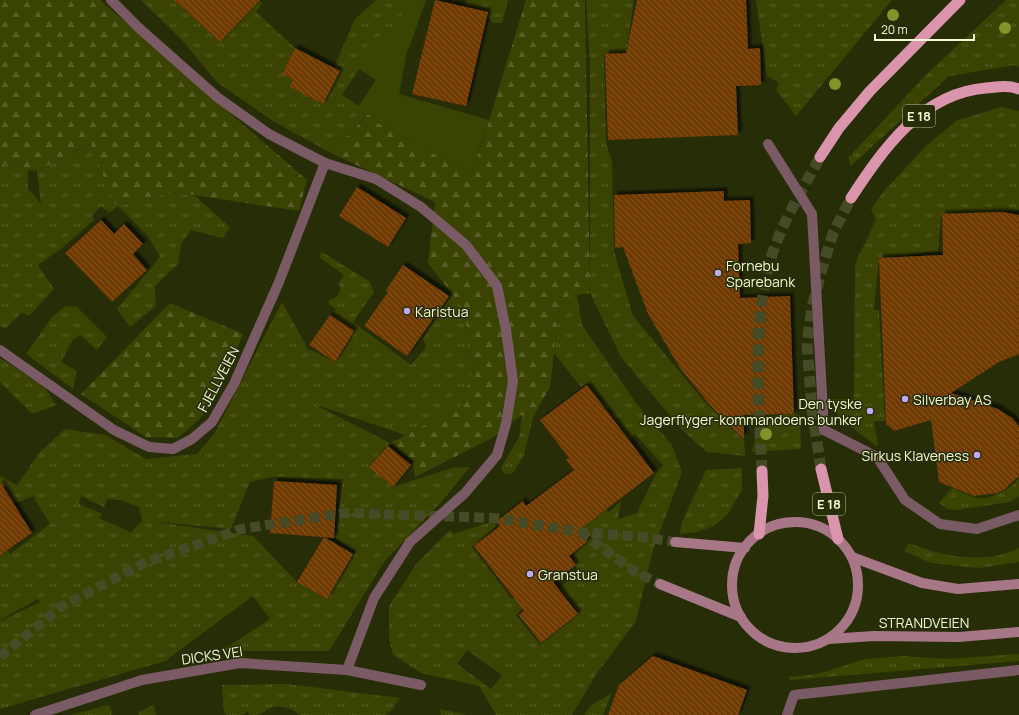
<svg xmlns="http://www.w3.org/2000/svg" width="1019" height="715" font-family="Manrope,sans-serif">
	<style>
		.grass { fill: url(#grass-tufts); fill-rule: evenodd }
		.forest { fill: url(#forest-firs) }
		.garden { fill: #3b4302 }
		.building { fill: url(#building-back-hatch); filter: url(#shadow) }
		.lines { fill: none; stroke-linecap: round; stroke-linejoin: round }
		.secondary-tunnel { stroke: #454b26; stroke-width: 10; stroke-dasharray: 10 5; stroke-linecap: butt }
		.trunk-tunnel { stroke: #454b26; stroke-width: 11; stroke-dasharray: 11 5.5; stroke-linecap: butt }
		.service { stroke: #7a5b65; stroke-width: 10 }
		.minor { stroke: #7a5b65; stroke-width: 10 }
		.secondary { stroke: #a77687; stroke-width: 10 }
		.trunk { stroke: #da94ac; stroke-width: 11 }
		.tree { fill: #839229 }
		.poi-dot { fill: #bfa9f4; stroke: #272d07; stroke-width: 1.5 }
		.labels { text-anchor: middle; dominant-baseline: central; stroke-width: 3; stroke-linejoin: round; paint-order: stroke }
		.shield { fill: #272d07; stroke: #b4bb96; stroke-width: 1 }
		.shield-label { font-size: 13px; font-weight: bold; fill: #f0f8d4 }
		.poi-label { font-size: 14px; fill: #f0f8d4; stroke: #272d07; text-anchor: start }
		.street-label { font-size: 14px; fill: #f0f8d4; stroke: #272d07 }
	</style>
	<defs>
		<pattern id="grass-tufts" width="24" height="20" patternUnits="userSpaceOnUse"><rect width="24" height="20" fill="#3b4302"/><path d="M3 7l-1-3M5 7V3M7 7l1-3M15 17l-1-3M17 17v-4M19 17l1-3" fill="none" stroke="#585f26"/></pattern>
		<pattern id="forest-firs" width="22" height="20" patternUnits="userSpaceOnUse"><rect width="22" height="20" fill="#3b4302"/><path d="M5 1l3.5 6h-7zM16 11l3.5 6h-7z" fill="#585f26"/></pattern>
		<pattern id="building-back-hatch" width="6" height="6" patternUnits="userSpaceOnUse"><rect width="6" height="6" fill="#6f3a05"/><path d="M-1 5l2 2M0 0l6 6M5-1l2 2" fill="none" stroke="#845729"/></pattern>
		<filter id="shadow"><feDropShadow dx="3.5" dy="-3.5" stdDeviation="1" flood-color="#0009"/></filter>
	</defs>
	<rect width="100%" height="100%" fill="#272d07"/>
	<g class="grass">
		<path d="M 141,0 L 174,0 L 220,42 L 259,0 L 262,3 L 256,12 L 295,48 L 282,74 L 293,80 L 290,87 L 323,104 L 339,71 L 334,67 L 355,19 L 376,0 L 426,0 L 410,45 L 407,50 L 399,94 L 378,123 L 367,114 L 331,153 L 273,121 L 217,82 L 182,40 ZM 359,69 L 376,80 L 359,106 L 342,95 Z"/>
		<polygon points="467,0 508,0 502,23 493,23 488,16 488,11 465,5"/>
		<polygon points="586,0 634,0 626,52 604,54 606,142 612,162 614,251 633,316 704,401 744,440 745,456 707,452 683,431 621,357 590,293 590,65"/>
		<polygon points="756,0 892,0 796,116 776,90 779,83 767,76"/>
		<polygon points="1006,0 1019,0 1019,67 1016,65 949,76 851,166 848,158 928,73"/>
		<polygon points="1001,107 1019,111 1019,210 941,217 938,251 879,258 874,310 879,310 885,421 874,421 878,447 839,418 831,399 854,399 855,264 876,220 871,209 884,191 927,145 956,121"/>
		<polygon points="92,143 113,201 118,205 174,192 195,196 230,227 223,238 191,230 181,244 178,264 155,286 156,306 130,327 117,309 160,257 148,236 118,206 109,213 101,206 92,216 94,220 62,248 38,265 54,289 29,316 22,312 5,329 0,326 0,170 9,161 28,170 28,189 41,204 37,171"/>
		<path d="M 322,252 L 369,281 L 374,292 L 353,322 L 411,365 L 426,347 L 423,339 L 453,294 L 465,310 L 469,355 L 474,368 L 460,408 L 405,435 L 314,404 L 390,443 L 369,467 L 393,487 L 452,468 L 470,467 L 441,502 L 384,562 L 329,651 L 221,651 L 270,619 L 253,596 L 165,661 L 0,709 L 0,621 L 40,602 L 38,599 L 0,620 L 0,553 L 6,549 L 10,554 L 50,524 L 33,496 L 14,504 L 0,513 L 0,476 L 17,485 L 40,452 L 65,429 L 105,435 L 146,459 L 197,454 L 214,434 L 282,302 L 309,351 L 311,350 L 335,362 L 354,331 L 332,316 L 336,309 L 329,304 L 329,300 C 337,299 339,294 341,288 L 338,284 L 344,275 L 319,257 ZM 272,477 L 343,479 L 336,539 L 355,552 L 327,599 L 297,582 L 253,536 L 149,521 L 231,529 L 250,482 ZM 81,496 L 104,507 L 107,499 L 121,500 L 139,507 L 142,521 L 129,534 L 130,532 L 99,518 L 102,514 L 79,504 Z"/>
		<path d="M 577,295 L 582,325 L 636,403 L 672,445 L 682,472 L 652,553 L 636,621 L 595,676 L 572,715 L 496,715 L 479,686 L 421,673 L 393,655 L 389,639 L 389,606 L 417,563 L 450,530 L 453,534 L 494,521 L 496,526 L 472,547 L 512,599 L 519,599 L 524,607 L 516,615 L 540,645 L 579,614 L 560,588 L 577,571 L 573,556 L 589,542 L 580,528 L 605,508 L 609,512 L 621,501 L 618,519 L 637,513 L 656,474 L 663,465 L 635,434 L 630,440 L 587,383 L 581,387 L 554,353 L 560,298 ZM 467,650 L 502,675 L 491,689 L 457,664 Z"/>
		<polygon points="66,306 77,307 107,337 97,350 80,335 72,341 61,362 77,371 73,389 26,354 52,317"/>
		<polygon points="0,358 44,386 56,405 32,414 0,382"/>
		<polygon points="794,414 800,415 801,449 752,452 761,417"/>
		<polygon points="522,415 533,417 524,455 513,473 504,474 501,468 519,437"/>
		<polygon points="742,468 742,490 727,515 714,526 697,532 680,534 682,522 706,470"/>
		<path d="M 1019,477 L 1019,496 L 1010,502 L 956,510 L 948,509 L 939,503 L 952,488 C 960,491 970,497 979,498 C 990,500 1014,487 1019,477 Z"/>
		<path d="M 909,543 C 943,557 985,565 1019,548 L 1019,562 L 978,568 L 931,563 L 904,551 Z"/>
		<polygon points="1019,654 1019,661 790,680 788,677 818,674 865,659 903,656 947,659"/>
		<path d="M 287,684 L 400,698 L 392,710 L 385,715 L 300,715 C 293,709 283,705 274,707 C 263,710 266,715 250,715 L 247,712 L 242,715 L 227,715 L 224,712 L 222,685 Z"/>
		<polygon points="612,693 603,715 584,715 590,706"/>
		<polygon points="108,705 113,713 111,715 71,715"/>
		<polygon points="154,705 156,715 139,715 138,712"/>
		<polygon points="440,709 467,715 468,715 441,715"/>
	</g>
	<g class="forest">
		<polygon points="0,0 100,0 307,180 299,211 174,192 118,206 113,201 91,143 37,171 28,170 9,161 0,170"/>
		<polygon points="526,0 585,0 590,293 560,298 550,387 533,417 521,415 494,437 415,477 412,460 390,443 460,407 474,368 469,355 465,310 428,263 435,202 331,153 368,114 378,123 471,174 483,140"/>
		<polygon points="170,303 243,334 219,393 198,421 177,438 146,437 81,394"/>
	</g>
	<polygon class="garden" points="412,0 426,0 410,45 407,50 399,94 489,120 471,174 378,123 359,106 376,80 354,65 373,38 387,34"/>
	<g class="building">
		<polygon points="174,0 260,0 220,42"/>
		<polygon points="435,0 488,12 466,106 412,94"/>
		<polygon points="637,0 746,0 748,49 760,48 761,85 736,86 738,135 608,140 605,54 626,53"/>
		<polygon points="295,48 340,71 323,104 290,87 293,80 282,74"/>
		<polygon points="357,187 406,218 388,247 339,216"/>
		<polygon points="724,191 724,201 750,200 751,243 738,244 740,298 790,296 794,414 744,415 744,439 710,405 680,368 648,314 623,247 615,248 614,195"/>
		<polygon points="1002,212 1019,215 1019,354 999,362 951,393 998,409 1012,418 1019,426 1019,476 1005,489 998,493 974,496 939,482 931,420 894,431 886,424 879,258 943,255 942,214"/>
		<polygon points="101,220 114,234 124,224 143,244 133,254 147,270 112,302 65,253"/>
		<polygon points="403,265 449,296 407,356 364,326 388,292 386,290"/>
		<polygon points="330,315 354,331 335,362 309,345"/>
		<polygon points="587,385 654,473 579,530 588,541 569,556 576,565 553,582 578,614 541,643 519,615 524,611 474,546 500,526 497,521 523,501 526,506 574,470 566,460 569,458 540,420"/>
		<polygon points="388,446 411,465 393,487 369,467"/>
		<polygon points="274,481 337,485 334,538 270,533"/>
		<polygon points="0,482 32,533 0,555"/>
		<polygon points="324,537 353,554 327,599 297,582"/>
		<polygon points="653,656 747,690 738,715 608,715 619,685"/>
	</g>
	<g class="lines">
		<g class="secondary-tunnel">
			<polyline points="580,532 634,571 660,584"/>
			<polyline points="0,657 61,607 144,563 241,529 345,513 495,518 580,532 642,537 675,542"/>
		</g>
		<g class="trunk-tunnel">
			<polyline points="821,469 812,409 807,344 812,307 822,269 833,233 851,198"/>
			<path d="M 762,471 C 759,405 752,329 769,265 C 779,227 802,191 820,157"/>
		</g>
		<g class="service">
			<polyline points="768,144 812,214 824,430 877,457 905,500 940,524 977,529 1019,515"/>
			<polyline points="787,715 794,695 1019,670"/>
		</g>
		<g class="minor">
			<polyline points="111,0 139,28 217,97 269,134 325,163 376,179 421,207 466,245 497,286 506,330 513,381 506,424 497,455 465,493 410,542 374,598 347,670"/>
			<polyline points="0,350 114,430 149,447 173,449 192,439 212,422 234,384 279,282 325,163"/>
			<polyline points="35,715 142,680 240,663 347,670 421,685"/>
		</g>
		<g class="secondary">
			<circle cx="795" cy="585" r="63"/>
			<polyline points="675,542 745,548"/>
			<polyline points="852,557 922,583 958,589 1019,584"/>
			<polyline points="660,584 741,617"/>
			<polyline points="829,639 874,636 959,637 1019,632"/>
		</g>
		<g class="trunk">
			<polyline points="820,157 839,128 870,91 960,0"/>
			<path d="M 851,198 C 883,149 922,93 986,88 C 998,87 1008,85 1019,89"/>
			<polyline points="821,469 838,539"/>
			<polyline points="759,534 763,496 762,471"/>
		</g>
	</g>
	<g class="tree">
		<circle cx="893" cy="15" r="6"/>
		<circle cx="1005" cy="28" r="6"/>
		<circle cx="835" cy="84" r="6"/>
		<circle cx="766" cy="434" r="6"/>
	</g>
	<g class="poi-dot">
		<circle cx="718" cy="273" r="4"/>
		<circle cx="407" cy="311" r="4"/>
		<circle cx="905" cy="399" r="4"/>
		<circle cx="870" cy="411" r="4"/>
		<circle cx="977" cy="455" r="4"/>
		<circle cx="530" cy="574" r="4"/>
	</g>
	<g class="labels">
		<g class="shield">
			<rect x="903" y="105" width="32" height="22" rx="3"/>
			<rect x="813" y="493" width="32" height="22" rx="3"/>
		</g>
		<g class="shield-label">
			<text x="919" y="116">E 18</text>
			<text x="829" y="504">E 18</text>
		</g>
		<g class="poi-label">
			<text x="726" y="265">Fornebu<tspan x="726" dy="16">Sparebank</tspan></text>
			<text x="415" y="311">Karistua</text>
			<text x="913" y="399">Silverbay AS</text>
			<text x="862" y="403" text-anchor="end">Den tyske<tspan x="862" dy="16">Jagerflyger-kommandoens bunker</tspan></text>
			<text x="969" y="455" text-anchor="end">Sirkus Klaveness</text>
			<text x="538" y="574">Granstua</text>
		</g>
		<g class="street-label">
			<text transform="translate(218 379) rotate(-62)">FJELLVEIEN</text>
			<text x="924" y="622">STRANDVEIEN</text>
			<text transform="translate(212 655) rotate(-8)">DICKS VEI</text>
		</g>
	</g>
	<path d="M875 34v6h99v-6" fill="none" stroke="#f0f8d4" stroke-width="2"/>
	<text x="881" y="34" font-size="12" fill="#f0f8d4" stroke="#272d07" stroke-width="3" paint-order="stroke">20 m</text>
</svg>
